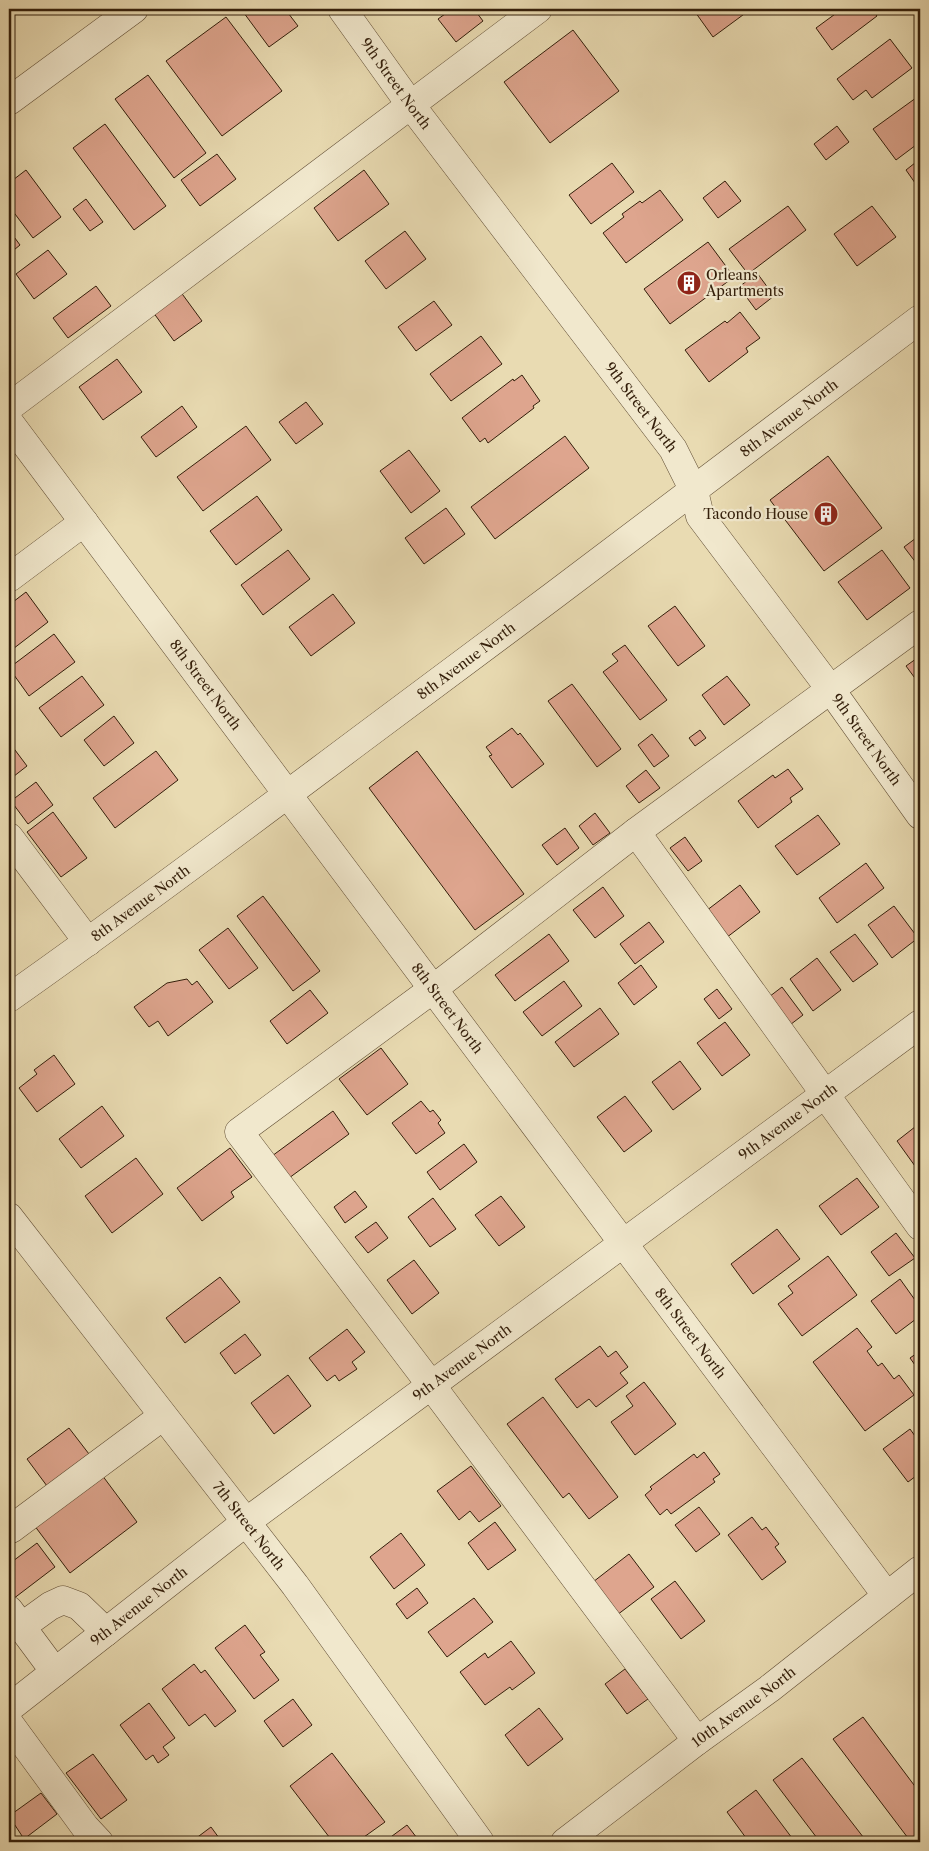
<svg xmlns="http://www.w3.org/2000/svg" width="929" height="1851" font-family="'Libre Caslon Text',serif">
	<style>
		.building { fill: #dea58e; stroke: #331e0a }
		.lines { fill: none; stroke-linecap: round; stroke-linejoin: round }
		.minor-casing { stroke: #604d34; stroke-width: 29 }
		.minor { stroke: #f1e8cd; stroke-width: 28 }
		.labels { text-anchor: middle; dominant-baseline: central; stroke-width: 4.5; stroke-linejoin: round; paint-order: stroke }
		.street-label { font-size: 14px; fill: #331e0a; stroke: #f1e8cd }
		.poi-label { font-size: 14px; fill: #331e0a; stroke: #f1e8cd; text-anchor: start }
	</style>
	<rect width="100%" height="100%" fill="#e9dbb2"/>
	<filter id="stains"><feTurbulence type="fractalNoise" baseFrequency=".004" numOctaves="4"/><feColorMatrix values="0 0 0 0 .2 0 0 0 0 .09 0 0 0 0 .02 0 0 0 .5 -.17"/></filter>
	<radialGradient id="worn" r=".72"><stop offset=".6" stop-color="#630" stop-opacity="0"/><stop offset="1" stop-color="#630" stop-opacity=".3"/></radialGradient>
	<g class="building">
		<polygon points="9,9 15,9 17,11 9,17"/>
		<polygon points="241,9 285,9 298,26 269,47"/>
		<polygon points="452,9 474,9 483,21 456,42 438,19"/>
		<polygon points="693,9 751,9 713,37"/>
		<polygon points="842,9 872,9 877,16 832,50 816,28"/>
		<polygon points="226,17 282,91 222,136 166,61"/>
		<polygon points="573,30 619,91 550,143 504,82"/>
		<polygon points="890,39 912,68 872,98 866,90 853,100 837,79"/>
		<polygon points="148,75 206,153 174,178 115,99"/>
		<polygon points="920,95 920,142 896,160 873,129"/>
		<polygon points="105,124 166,206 134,230 73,148"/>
		<polygon points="837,126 849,142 826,160 814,144"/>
		<polygon points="217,154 236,179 200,206 181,180"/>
		<polygon points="920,159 920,190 906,170"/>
		<polygon points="612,163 634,192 591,224 569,195"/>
		<polygon points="26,170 61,217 33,238 9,206 9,183"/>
		<polygon points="364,170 389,204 338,241 314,208"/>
		<polygon points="725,181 741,201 718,218 703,198"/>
		<polygon points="660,190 683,220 626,263 603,233 624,217 622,214 640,201 642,203"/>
		<polygon points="86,199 103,222 90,231 73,209"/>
		<polygon points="788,206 806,230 748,274 729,249"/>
		<polygon points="872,206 896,237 857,266 834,234"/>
		<polygon points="9,230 20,245 9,254"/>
		<polygon points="405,231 426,259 386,289 365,261"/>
		<polygon points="708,242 734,277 670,324 644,289"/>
		<polygon points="48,250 67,274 34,299 16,274"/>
		<polygon points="757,273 774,296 756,310 739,287"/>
		<polygon points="96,286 111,306 68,338 53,318"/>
		<polygon points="180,291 202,321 174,341 153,312"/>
		<polygon points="434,301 452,325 416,351 398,327"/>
		<polygon points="740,312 760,338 746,348 748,352 709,382 685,350 725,321 727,323"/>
		<polygon points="481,336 502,364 451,401 430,374"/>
		<polygon points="117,359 142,392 103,420 79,387"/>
		<polygon points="522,375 540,401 533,406 534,408 488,443 485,438 480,442 462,418 513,379 514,381"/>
		<polygon points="306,402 323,424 296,444 279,422"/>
		<polygon points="182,406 197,427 156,457 141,437"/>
		<polygon points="246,426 271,460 203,511 177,477"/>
		<polygon points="565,436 589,468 495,539 471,507"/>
		<polygon points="409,450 440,491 411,513 380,471"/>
		<polygon points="828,456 882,528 824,571 770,500"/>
		<polygon points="257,496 282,530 236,565 210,531"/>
		<polygon points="446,508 465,534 424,564 405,538"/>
		<polygon points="920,535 920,568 904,547"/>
		<polygon points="288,550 310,579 263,615 241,585"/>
		<polygon points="882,550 910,588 867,620 838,582"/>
		<polygon points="26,592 48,622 9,652 9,605"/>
		<polygon points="333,594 355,623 311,656 289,627"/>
		<polygon points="675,606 705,646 678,666 648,626"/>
		<polygon points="54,634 75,662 29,696 9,668"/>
		<polygon points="625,645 667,700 640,720 603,672 618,661 612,654"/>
		<polygon points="920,656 920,685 906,666"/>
		<polygon points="82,676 104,705 61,737 39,708"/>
		<polygon points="727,676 750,705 724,725 702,695"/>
		<polygon points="572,684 621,749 597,767 548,701"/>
		<polygon points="114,716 134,743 104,766 84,740"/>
		<polygon points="512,728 518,735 520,733 544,764 512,788 489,756 492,755 486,747"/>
		<polygon points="700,730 706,738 695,746 689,738"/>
		<polygon points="652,734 669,756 654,767 638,745"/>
		<polygon points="9,742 27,766 9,780"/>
		<polygon points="156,751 178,780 115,828 93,798"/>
		<polygon points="417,751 524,894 475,930 369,788"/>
		<polygon points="788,769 803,789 790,798 792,802 758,828 738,801 773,775 775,778"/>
		<polygon points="646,770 660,788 639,803 626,786"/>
		<polygon points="36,782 53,805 28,824 11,801"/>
		<polygon points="53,812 87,858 61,877 27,832"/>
		<polygon points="595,813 610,833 593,845 579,826"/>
		<polygon points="818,815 840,844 797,875 775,846"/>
		<polygon points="565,828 579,848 557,865 542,845"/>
		<polygon points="685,837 702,861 688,871 670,848"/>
		<polygon points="866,863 884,888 837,923 819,898"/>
		<polygon points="740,885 760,912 722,941 702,914"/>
		<polygon points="603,887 624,916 595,938 573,910"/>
		<polygon points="263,896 320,971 293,991 237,916"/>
		<polygon points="894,906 918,938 892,958 868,925"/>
		<polygon points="649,922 664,942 635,964 620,944"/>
		<polygon points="228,928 258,968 229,989 199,950"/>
		<polygon points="549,934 569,961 515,1001 495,975"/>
		<polygon points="855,934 878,964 853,982 830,952"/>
		<polygon points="817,958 841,990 813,1011 790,979"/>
		<polygon points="641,965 657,987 634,1005 618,983"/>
		<polygon points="187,979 192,985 197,981 213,1002 168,1036 158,1021 149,1027 134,1007 167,983"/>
		<polygon points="564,981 582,1006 542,1036 523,1012"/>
		<polygon points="782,987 803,1015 782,1031 761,1003"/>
		<polygon points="717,989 732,1009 719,1019 704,999"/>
		<polygon points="310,990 328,1013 287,1044 270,1021"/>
		<polygon points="600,1008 619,1034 574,1067 555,1042"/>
		<polygon points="725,1022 750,1055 722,1076 697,1043"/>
		<polygon points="381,1048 408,1084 367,1115 339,1079"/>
		<polygon points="54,1055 75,1084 37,1112 19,1088 37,1074 34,1070"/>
		<polygon points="680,1061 701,1089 673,1110 652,1082"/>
		<polygon points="625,1096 652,1131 624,1152 597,1117"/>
		<polygon points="421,1101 430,1112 433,1110 441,1120 438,1123 445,1133 416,1154 392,1123"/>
		<polygon points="102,1106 124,1136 81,1168 59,1139"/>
		<polygon points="333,1111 349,1134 289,1178 272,1156"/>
		<polygon points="920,1123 920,1173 897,1141"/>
		<polygon points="464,1144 477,1162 440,1190 427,1172"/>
		<polygon points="230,1148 252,1177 231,1192 234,1197 202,1221 177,1188"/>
		<polygon points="136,1158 163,1194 112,1233 85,1196"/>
		<polygon points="857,1178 879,1207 841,1235 819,1206"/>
		<polygon points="355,1191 367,1207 345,1223 334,1207"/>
		<polygon points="501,1196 525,1227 499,1246 475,1215"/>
		<polygon points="433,1198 456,1229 430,1247 408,1217"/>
		<polygon points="376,1222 388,1238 368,1253 355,1237"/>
		<polygon points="777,1229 800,1259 753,1294 731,1264"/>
		<polygon points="896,1233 915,1258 889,1276 871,1252"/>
		<polygon points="828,1256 857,1295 802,1336 778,1304 793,1293 788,1286"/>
		<polygon points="414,1260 439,1293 412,1314 387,1280"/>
		<polygon points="220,1277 240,1302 185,1343 166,1318"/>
		<polygon points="900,1279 920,1307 920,1316 896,1334 871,1301"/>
		<polygon points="857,1328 872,1347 867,1351 878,1366 882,1363 894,1379 899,1375 914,1395 865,1431 813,1362"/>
		<polygon points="347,1329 365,1352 352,1362 357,1369 339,1381 335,1375 327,1381 309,1358"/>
		<polygon points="245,1334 261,1355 235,1374 220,1353"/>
		<polygon points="600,1346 608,1357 616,1351 628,1367 620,1373 628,1383 596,1407 589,1399 577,1408 555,1379"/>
		<polygon points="920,1351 920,1372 910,1358"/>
		<polygon points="288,1375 311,1406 274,1434 251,1403"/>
		<polygon points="644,1382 676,1424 635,1455 611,1422 633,1406 626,1396"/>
		<polygon points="543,1397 618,1497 589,1519 569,1493 563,1498 507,1424"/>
		<polygon points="69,1428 89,1454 47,1486 27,1459"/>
		<polygon points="910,1429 920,1443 920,1473 908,1482 883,1449"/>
		<polygon points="704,1452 720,1474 713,1479 715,1482 671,1514 667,1509 660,1515 645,1495 652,1489 650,1487 694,1454 697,1458"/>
		<polygon points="471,1466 501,1506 479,1522 470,1511 459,1520 437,1491"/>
		<polygon points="99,1471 137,1522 70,1573 31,1521"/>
		<polygon points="699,1507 720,1534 696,1552 675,1525"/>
		<polygon points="752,1517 762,1530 766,1527 779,1544 775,1547 786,1562 762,1580 728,1535"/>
		<polygon points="495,1522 516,1550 488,1570 468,1543"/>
		<polygon points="401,1533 425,1565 394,1589 370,1557"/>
		<polygon points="37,1543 55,1567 13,1599 9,1593 9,1564"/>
		<polygon points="629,1554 654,1587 617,1615 593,1582"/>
		<polygon points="675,1581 705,1621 681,1639 651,1599"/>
		<polygon points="417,1588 428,1603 407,1619 396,1604"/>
		<polygon points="474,1598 493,1622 447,1657 428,1632"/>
		<polygon points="245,1625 265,1652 260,1655 279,1680 254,1699 215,1648"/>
		<polygon points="511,1641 535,1673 512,1690 510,1687 485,1705 460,1672 485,1653 488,1658"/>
		<polygon points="194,1664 201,1673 205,1670 236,1711 215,1727 205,1714 189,1726 162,1689"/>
		<polygon points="625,1669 648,1699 627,1714 605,1684"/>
		<polygon points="293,1699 312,1725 283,1747 264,1721"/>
		<polygon points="149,1703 175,1738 163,1747 169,1755 158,1763 153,1755 146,1760 120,1725"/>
		<polygon points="539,1708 563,1739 528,1766 505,1735"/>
		<polygon points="863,1717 920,1793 920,1842 911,1842 833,1739"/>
		<polygon points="332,1753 385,1822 357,1842 333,1842 290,1786"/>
		<polygon points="93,1754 127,1800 101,1819 66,1773"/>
		<polygon points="802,1758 867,1842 820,1842 773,1780"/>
		<polygon points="756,1790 795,1842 749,1842 727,1812"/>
		<polygon points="41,1793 57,1814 24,1839 9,1816"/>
		<polygon points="407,1825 420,1842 384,1842"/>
		<polygon points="211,1827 222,1842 191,1842"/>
	</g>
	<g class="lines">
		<defs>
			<g id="minor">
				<path id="s1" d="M 342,9 L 410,104 L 673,449 L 694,491 L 700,516 L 831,690 L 920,815"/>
				<polyline points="9,101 134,9"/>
				<polyline points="9,407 538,9"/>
				<path id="s2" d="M 9,422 L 887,1596"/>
				<polyline points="9,578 84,522"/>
				<polyline points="636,832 920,1226"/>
				<polyline points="9,837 88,942"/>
				<path id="s3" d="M 9,998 C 130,913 249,823 368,734 C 553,597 736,458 920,319"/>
				<path id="s4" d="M 9,1217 L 295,1585 L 480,1842"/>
				<polyline points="11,1529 163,1416"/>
				<polyline points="9,1610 55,1672"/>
				<polyline points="21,1627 50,1606 63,1600 79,1606 106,1632"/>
				<path id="s5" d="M 9,1708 L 246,1522 L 920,1024"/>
				<polyline points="9,1723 85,1827 99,1842"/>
				<polyline points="697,1741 431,1385 239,1132 433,989 636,832 920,624"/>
				<path id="s6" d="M 565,1842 L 697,1741 L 769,1689 L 920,1570"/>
			</g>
		</defs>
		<use href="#minor" class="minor-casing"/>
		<use href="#minor" class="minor"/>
	</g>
	<defs>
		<symbol id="building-disc" viewBox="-11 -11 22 22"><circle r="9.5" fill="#8f2418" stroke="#f1e8cd"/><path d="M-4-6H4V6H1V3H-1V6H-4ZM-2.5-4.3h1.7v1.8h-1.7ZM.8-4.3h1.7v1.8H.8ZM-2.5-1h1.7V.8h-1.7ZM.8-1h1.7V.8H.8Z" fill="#fff"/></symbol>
	</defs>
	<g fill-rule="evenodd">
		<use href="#building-disc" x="675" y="269" width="28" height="28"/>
		<use href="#building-disc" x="812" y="500" width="28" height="28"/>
	</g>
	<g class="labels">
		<g class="street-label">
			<text stroke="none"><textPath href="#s1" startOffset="92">9th Street North</textPath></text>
			<text stroke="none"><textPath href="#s1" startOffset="498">9th Street North</textPath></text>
			<text stroke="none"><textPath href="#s3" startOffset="972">8th Avenue North</textPath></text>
			<text stroke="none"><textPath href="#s3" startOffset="568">8th Avenue North</textPath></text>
			<text stroke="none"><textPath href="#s2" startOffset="328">8th Street North</textPath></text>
			<text stroke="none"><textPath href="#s1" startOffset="902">9th Street North</textPath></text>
			<text stroke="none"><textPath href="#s3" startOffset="162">8th Avenue North</textPath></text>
			<text stroke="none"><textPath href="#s2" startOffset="732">8th Street North</textPath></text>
			<text stroke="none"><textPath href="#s5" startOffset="975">9th Avenue North</textPath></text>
			<text stroke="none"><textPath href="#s2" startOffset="1138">8th Street North</textPath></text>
			<text stroke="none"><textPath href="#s5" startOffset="570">9th Avenue North</textPath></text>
			<text stroke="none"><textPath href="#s4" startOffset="391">7th Street North</textPath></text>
			<text stroke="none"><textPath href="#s5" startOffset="165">9th Avenue North</textPath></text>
			<text stroke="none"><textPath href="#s6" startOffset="224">10th Avenue North</textPath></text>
		</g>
		<g class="poi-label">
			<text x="706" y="275">Orleans<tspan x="706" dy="16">Apartments</tspan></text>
			<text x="808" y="514" text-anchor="end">Tacondo House</text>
		</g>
	</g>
	<rect width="929" height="1851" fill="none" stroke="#e9dbb2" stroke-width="30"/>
	<rect x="10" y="10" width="909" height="1831" fill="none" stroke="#331e0a" stroke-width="2.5"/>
	<rect x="15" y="15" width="899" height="1821" fill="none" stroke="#331e0a"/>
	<rect width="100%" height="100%" filter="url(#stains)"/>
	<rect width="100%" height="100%" fill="url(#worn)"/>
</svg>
